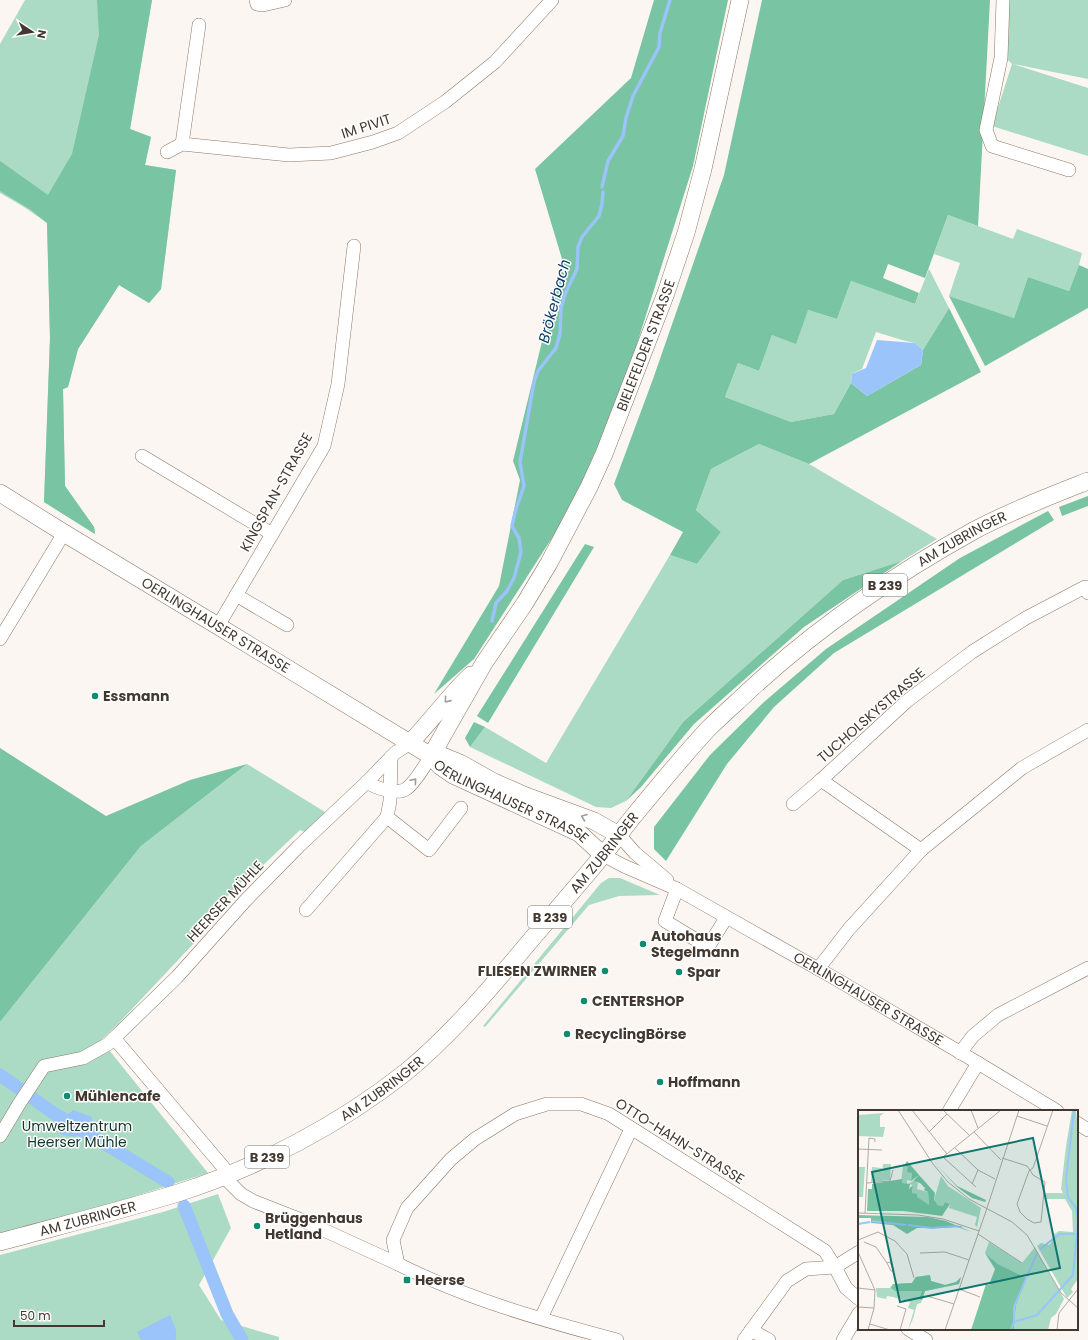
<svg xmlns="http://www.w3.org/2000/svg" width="1088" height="1340" font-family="Poppins,sans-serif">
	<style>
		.green { fill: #abdbc4 }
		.forest { fill: #79c4a3 }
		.water { fill: #9ac4fa }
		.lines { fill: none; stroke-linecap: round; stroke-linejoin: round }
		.stream { stroke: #9ac4fa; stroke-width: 3.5 }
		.canal { stroke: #9ac4fa; stroke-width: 13 }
		.minor-casing { stroke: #8e7765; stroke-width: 14 }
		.major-casing { stroke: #8e7765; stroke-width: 18 }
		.minor { stroke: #fff; stroke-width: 13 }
		.major { stroke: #fff; stroke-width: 17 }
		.oneway { stroke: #a09c98 }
		.poi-dot { fill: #0f8b6e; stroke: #fff; stroke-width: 1.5 }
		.labels { text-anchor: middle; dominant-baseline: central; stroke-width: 3; stroke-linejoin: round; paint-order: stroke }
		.shield { fill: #fff; stroke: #7b746e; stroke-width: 1 }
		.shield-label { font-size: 13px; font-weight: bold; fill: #423830 }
		.street-label { font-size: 14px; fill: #423830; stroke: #fff }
		.poi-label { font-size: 14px; font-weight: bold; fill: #423830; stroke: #fff; text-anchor: start }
		.park-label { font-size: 14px; fill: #113426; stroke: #fff }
		.water-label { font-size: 15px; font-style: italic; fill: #0f3868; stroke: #fff }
		.inset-river { fill: none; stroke: #9ac4fa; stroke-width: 2 }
		.inset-road { fill: none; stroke: #b1aaa4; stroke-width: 1 }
		.view { fill: #0f766e; fill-opacity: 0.15; stroke: #0f766e; stroke-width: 2 }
		.inset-edge { fill: none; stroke: #423830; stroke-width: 2 }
	</style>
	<rect width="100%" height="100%" fill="#fbf6f2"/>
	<g class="green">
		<polygon points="25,0 152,0 130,129 151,137 145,165 176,170 161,289 149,303 119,285 78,349 68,387 63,389 65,486 94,527 95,534 44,502 50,338 47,223 24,207 0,193 0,44"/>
		<polygon points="1008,0 1088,0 1088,79 1013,64 1088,88 1088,156 992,126 1012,64 1007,59"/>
		<polygon points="948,215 1013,239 1017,229 1082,253 1079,265 1069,291 1028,277 1014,318 949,296 960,263 934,254"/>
		<polygon points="929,269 949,308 923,350 915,343 902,340 876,332 862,369 852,374 851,383 834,414 791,422 725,397 738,363 759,371 772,335 808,310 837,319 851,281 915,304"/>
		<polygon points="759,444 809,464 937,539 902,561 843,580 683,722 626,801 611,808 596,807 470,747 485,727 546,763 670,555 697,564 721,532 696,510 711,469"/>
		<polygon points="247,764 325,812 305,832 300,830 258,870 255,868 190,935 195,942 118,1024 101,1040 208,1173 0,1239 0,1022 141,846"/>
		<polygon points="609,878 620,878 660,895 619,896 589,905 485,1027 483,1026 601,883"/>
		<polygon points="218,1194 231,1228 199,1285 221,1320 279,1337 279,1340 0,1340 0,1255 163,1212"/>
	</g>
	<g class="forest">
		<polygon points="97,0 152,0 130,129 151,137 145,165 176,170 161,289 149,303 119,285 78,349 68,387 63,389 65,486 94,527 95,534 44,502 50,338 47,223 31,210 0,191 0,161 48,195 72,154 99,35"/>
		<polygon points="654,0 728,0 693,166 630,366 599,443 570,510 474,659 434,694 499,586 520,480 513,461 562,259 535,169 631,78"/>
		<polygon points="762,0 990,0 978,226 948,215 925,278 888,264 883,278 919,293 915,304 851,281 837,319 808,310 796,344 772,335 759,371 738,363 725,397 791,422 834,414 851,383 867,396 921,365 923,350 949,308 981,372 809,464 759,444 711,469 696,510 721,532 697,564 670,555 683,532 622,500 614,484 653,379 724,175"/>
		<polygon points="1079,265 1088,269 1088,308 985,366 949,296 1014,318 1028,277 1069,291"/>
		<polygon points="1088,496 1088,506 1062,516 1059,507"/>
		<polygon points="1048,511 1054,520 834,653 774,707 727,764 666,861 654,849 654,827 710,755 764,702 826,649 960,558"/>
		<polygon points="585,544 594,547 488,723 477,716"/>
		<polygon points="902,561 804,627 694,724 641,787 626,801 683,722 843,580"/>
		<polygon points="474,722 485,727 470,747 465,738"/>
		<polygon points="0,748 106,816 190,780 247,764 141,846 0,1022"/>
	</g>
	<g class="water">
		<polygon points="877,340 915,343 923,350 921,365 867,396 851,383 852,374 866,368"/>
		<path d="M 50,1107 L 66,1117 L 73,1110 L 92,1117 L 92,1128 C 80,1138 74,1138 60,1134 L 61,1123 L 46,1113 Z"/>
		<polygon points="170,1315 176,1330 176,1340 141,1340 137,1332"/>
	</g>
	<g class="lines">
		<g class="stream">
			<polyline points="602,187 608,161 623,136 626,118 633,96 659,47 660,33 670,0"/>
			<polyline points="492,621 496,603 507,591 514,578 521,552 519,538 512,526 516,509 524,486 520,462 534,382 538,371 556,348 560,334 561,308 566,292 577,269 578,247 582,237 599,216 602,204 603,192"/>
		</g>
		<g class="canal">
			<polyline points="0,1075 52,1112 168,1182"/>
			<polyline points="184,1206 227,1314 242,1340"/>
		</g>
		<defs>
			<g id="minor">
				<polyline points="256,0 257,4 263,5 285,0"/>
				<polyline points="1003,0 1001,58 986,130 992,146 1069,170"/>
				<polyline points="182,144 199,25"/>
				<polyline points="167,152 182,144 289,155 331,153 373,142 398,133 445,102 495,62 552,0"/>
				<polyline points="142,456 272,534"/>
				<polyline points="236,595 287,625"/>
				<polyline points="218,626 324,446 338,384 354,246"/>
				<polyline points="0,639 64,533"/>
				<polyline points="391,757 390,801 387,817 429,850 461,808"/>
				<polyline points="821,780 921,850"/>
				<path d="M 367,782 C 375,788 397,795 406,789 C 415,783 425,765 431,756"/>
				<polyline points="793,804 821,780 907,701 972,652 1026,618 1085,587 1088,593"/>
				<polyline points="619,835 635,853 667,880"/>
				<path id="s1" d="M 603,855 L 624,866 L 677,889 L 836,979 L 978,1063 L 1057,1111"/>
				<polyline points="677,889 665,921 708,947 726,918"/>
				<polyline points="306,910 387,817"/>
				<polyline points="818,969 849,929 921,850 1022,768 1088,730"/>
				<polyline points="114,1038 229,1174"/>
				<polyline points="960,1053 973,1036 998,1015 1088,968"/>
				<polyline points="949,1111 978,1063"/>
				<polyline points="1077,1123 1088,1130"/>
				<polyline points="0,1136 19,1104 44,1066 83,1058 108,1044 177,977 245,901 299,846 367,782 395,753 410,743"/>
				<polyline points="223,1176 241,1194 253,1201 304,1221 398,1264"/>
				<polyline points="541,1318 631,1129"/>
				<polyline points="908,1329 926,1340"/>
				<polyline points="751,1330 769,1340"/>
				<path d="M 617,1340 C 542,1320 467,1299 398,1264 L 393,1240 L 407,1208 L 451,1159 L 475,1139 L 515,1114 L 547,1104 L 581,1104 L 609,1114 L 825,1251 L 835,1267 L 846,1288 L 859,1299"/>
				<polyline points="744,1340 787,1281 806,1269 835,1267 859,1252"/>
				<polyline points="843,1340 859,1313"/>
			</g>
			<g id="major">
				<path id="s2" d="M 0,493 L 64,533 L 218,626 L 431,756 L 440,766 L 453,775 L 579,833 L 603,855"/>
				<path d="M 410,743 C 431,721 449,696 471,675"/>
				<path id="s3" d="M 431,756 L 484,663 L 525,603 L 549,563 L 589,487 L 604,454 L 666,293 L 686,233 L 703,169 L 740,0"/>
				<polyline points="432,756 443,756 460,763 494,782 526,796 594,821 619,835"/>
				<path id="s4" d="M 0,1242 C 59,1226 119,1211 178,1193 C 259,1167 339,1125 406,1072 C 446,1039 481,999 515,959 C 544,924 574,890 603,855 C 615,841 625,826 637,812 C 660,784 683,756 708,729 C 717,720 728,710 738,701 C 808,634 890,577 975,530 C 1011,511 1050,496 1088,481"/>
			</g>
		</defs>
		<use href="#minor" class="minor-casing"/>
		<use href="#major" class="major-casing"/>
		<use href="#minor" class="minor"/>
		<use href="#major" class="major"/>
	</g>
	<defs><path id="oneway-chevron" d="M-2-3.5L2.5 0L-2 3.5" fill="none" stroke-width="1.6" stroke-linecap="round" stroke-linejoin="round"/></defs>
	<g class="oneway">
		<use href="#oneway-chevron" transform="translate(447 700) rotate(129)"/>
		<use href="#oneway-chevron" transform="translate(414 781) rotate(-49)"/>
		<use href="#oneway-chevron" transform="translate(584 817) rotate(-159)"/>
	</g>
	<g class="poi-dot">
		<circle cx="95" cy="696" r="4"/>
		<circle cx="643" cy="944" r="4"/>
		<circle cx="605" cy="971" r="4"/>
		<circle cx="679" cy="972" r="4"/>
		<circle cx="584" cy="1001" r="4"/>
		<circle cx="567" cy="1034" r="4"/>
		<circle cx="660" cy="1082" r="4"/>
		<circle cx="67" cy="1096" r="4"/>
		<circle cx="257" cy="1226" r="4"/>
		<rect x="403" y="1276" width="8" height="8" rx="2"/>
	</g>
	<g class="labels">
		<g class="shield">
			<rect x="863" y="574" width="44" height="22" rx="3"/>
			<rect x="528" y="906" width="44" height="22" rx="3"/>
			<rect x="245" y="1146" width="44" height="22" rx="3"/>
		</g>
		<g class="shield-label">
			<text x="885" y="585">B 239</text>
			<text x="550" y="917">B 239</text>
			<text x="267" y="1157">B 239</text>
		</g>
		<g class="street-label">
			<text transform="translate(366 126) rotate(-18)">IM PIVIT</text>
			<text stroke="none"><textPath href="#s3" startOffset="465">BIELEFELDER STRASSE</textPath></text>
			<text transform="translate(276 492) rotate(-61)">KINGSPAN-STRASSE</text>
			<text stroke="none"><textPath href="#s4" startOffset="1220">AM ZUBRINGER</textPath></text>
			<text stroke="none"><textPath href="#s2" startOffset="253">OERLINGHAUSER STRASSE</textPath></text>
			<text transform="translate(871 715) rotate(-41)">TUCHOLSKYSTRASSE</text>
			<text stroke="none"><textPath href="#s2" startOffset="598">OERLINGHAUSER STRASSE</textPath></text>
			<text stroke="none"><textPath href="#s4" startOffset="740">AM ZUBRINGER</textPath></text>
			<text transform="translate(225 901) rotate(-47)">HEERSER MÜHLE</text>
			<text stroke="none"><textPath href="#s1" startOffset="302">OERLINGHAUSER STRASSE</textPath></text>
			<text stroke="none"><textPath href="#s4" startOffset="415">AM ZUBRINGER</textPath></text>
			<text transform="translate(680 1141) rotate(32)">OTTO-HAHN-STRASSE</text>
			<text stroke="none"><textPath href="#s4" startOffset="91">AM ZUBRINGER</textPath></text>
		</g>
		<g class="poi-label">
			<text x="103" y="696">Essmann</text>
			<text x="651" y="936">Autohaus<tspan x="651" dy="16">Stegelmann</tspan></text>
			<text x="597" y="971" text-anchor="end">FLIESEN ZWIRNER</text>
			<text x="687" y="972">Spar</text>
			<text x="592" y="1001">CENTERSHOP</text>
			<text x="575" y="1034">RecyclingBörse</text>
			<text x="668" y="1082">Hoffmann</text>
			<text x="75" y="1096">Mühlencafe</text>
			<text x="265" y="1218">Brüggenhaus<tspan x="265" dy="16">Hetland</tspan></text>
			<text x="415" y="1280">Heerse</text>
		</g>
		<g class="park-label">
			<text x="77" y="1126">Umweltzentrum<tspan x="77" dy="16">Heerser Mühle</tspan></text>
		</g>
		<g class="water-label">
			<text transform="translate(554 301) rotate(-75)">Brökerbach</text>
		</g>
	</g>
	<g transform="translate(858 1110)">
		<rect width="220" height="220" fill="#fbf6f2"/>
		<path d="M 214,0 L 218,0 L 220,20 L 220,169 L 213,179 L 215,182 L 209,188 L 179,136 L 183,133 L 191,135 L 194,132 L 195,125 L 201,121 L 215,122 L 214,101 L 207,89 L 188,89 L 188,83 L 205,83 L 203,79 L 208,36 ZM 26,3 L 22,6 L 22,17 L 27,17 L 25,27 L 0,26 L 0,5 ZM 25,54 L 33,54 L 32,70 L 13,72 L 14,57 L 24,58 L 24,64 ZM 45,56 L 50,57 L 54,63 L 53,71 L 49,70 L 49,74 L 43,73 ZM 0,57 L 7,57 L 5,87 L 0,87 ZM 83,66 L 90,76 L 123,98 L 119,117 L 117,115 L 119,107 L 91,98 L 92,94 L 87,92 L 85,96 L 80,95 L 76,90 ZM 55,71 L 60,73 L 59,79 L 70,82 L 71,95 L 67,94 L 54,83 L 55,75 L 50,74 ZM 131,132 L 164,153 L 177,137 L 206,189 L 198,204 L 193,208 L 190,220 L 156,220 L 158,196 L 169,168 L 140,154 L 127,143 ZM 72,165 L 73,171 L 87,175 L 98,172 L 103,167 L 101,174 L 67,181 L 63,193 L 59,194 L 55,209 L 50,220 L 56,200 L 50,198 L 52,192 L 35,187 L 29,186 L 28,189 L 19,187 L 18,178 L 32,178 L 35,174 L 54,173 L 58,167 Z" fill="#abdbc4"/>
		<path d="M 49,51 L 61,65 L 53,71 L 54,63 L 49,62 L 50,57 L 46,56 ZM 77,53 L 99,76 L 128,90 L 127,92 L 114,88 L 99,77 ZM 61,65 L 77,83 L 76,90 L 80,95 L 85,96 L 87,92 L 92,94 L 84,106 L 45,101 L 9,101 L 10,79 L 14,79 L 14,74 L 44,69 L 44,73 L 52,74 L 51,79 L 55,75 L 54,83 L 59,84 L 59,87 L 71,95 L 70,82 L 66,80 L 67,78 L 62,73 L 55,71 ZM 0,105 L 70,107 L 88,111 L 114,122 L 99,117 L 86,118 L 59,118 L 49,124 L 35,115 L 13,113 L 13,108 L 0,108 ZM 127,143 L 140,154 L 169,168 L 158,196 L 156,220 L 113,220 L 128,174 L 131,175 L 137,159 ZM 72,165 L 73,171 L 87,175 L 98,172 L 103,167 L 101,174 L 67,181 L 64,190 L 61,189 L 64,181 L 37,181 L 33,178 L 35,174 L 54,173 L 58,167 Z" fill="#79c4a3"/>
		<path class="inset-river" d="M 14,111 L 48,115M 0,114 L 12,112M 50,115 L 74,118 L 95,116 L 104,117M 182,139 L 202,124 L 217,124M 156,212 L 156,197 L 179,143M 153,220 L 156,212 L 179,205 L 215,165 L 220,111 L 218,98 L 210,87 L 208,69 L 216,0"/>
		<path class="inset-road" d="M 40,0 L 75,54 L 90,72 L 111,89 L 154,112 L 169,125 L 203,183 L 220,198M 54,0 L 89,44M 85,0 L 111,25M 113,0 L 120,18M 159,6 L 189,16M 71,22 L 89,4M 116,22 L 143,50M 97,38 L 120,60 L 137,69M 0,39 L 24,40M 144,48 L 169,56 L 172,60 L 175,65 L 187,72 L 183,112 L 176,113 L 169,109 L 162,102 L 159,94 L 171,61 L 172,60 L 175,58 L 176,55 L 195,0M 9,73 L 32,71 L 35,60M 114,74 L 120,60M 118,77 L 85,47 L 143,0M 129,98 L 161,0M 0,103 L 60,105 L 85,109 L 121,121M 7,103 L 11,28 L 17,29 L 17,32M 120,124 L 164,153M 0,130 L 20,122 L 37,131 L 49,144 L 56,168M 6,132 L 18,137 L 29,153 L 32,152 L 36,161 L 33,161 L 29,153M 0,142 L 17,180 L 16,198 L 10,220M 62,143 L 87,142 L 111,150M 0,178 L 17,180M 101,179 L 122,187M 69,186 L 96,194M 39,196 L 48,199 L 42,220M 0,197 L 16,198M 12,214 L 32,220M 87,220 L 129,98M 199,220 L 201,203 L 220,179"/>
		<path class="view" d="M 175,28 L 202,158 L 42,192 L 14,62 Z"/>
		<rect width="220" height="220" class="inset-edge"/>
	</g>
	<g transform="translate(32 32) rotate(102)" stroke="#ffffff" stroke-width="3" paint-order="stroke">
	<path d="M0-3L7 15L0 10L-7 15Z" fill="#423830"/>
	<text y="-6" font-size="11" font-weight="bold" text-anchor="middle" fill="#423830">N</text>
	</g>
	<path d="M14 1320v6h90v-6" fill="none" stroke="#423830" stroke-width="2"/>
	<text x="20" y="1320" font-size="12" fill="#423830" stroke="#ffffff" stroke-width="3" paint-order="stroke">50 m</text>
</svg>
